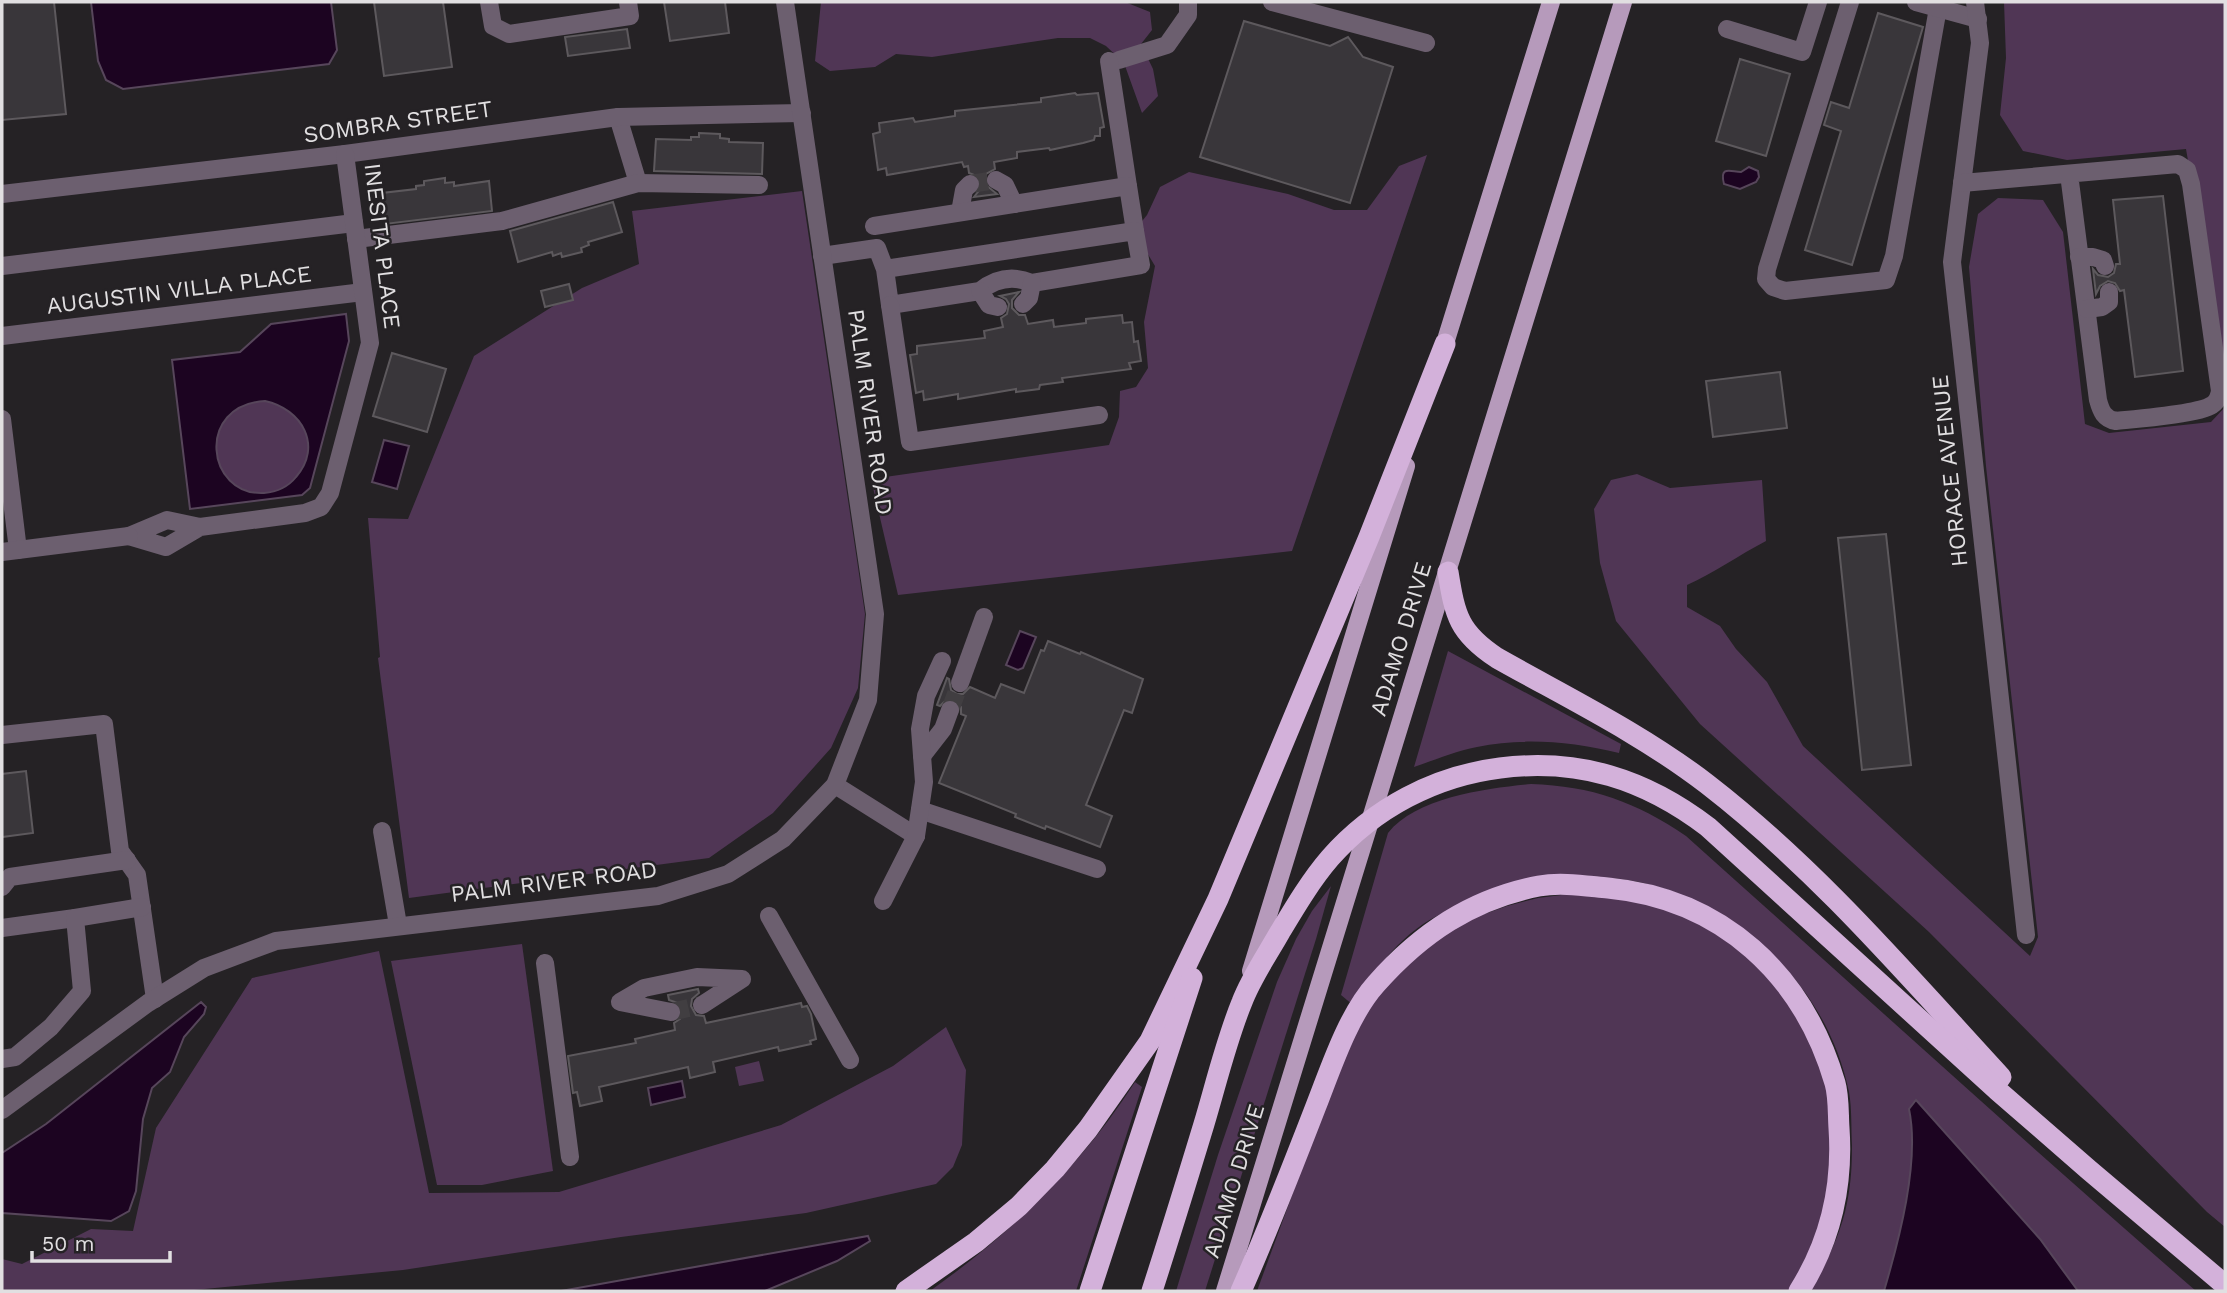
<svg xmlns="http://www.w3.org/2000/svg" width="2227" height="1293" font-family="'Work Sans',sans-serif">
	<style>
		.green { fill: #503655 }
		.water { fill: #1c0421; stroke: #57465b; stroke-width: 2; fill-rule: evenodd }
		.building { fill: #39363a; stroke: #5d595d; stroke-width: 2 }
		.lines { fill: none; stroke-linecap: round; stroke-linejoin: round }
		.minor-tunnel { stroke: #413e41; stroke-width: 18; stroke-dasharray: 18 9; stroke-linecap: butt }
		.minor { stroke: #6c5f6f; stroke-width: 18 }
		.major { stroke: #b69abb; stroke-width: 18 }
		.highway { stroke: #d3b1da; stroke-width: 21 }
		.labels { text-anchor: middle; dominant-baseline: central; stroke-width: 5; stroke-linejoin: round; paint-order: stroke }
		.street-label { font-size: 23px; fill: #e1dfe1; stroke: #252225 }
	</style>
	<rect width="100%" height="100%" fill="#252225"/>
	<g class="green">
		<polygon points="821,2 1125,2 1150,12 1152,30 1141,44 1153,69 1158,96 1142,113 1124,63 1106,46 1090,38 1058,38 932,57 896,54 875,67 830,71 815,61"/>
		<polygon points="2004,2 2225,2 2225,375 2186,149 2067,160 2023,151 2000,115 2006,58"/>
		<polygon points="1427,155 1292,551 898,595 871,479 1109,445 1119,417 1120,391 1136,387 1148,368 1144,322 1155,266 1134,231 1147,215 1160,187 1189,172 1288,194 1334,210 1367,210 1399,166"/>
		<polygon points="802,191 865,614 858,688 831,748 773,813 709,858 409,898 378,658 380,657 368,518 408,519 474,356 582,288 639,264 632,211"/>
		<path d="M 1998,198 L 2043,200 L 2063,232 L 2085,424 L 2109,433 L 2211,422 L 2225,407 L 2225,1227 L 2207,1212 L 1929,932 L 1700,724 L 1616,621 L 1600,563 L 1594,509 L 1611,480 L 1637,474 L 1670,488 L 1762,480 L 1766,541 C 1739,555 1714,573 1687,585 L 1687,607 L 1720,626 L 1736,649 L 1767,682 L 1803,746 L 2030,956 L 2038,937 L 1986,466 L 1969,267 L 1978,214 Z"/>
		<circle cx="262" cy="447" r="46"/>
		<path d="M 1448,651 L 1621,744 L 1619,753 C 1572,742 1525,737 1477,747 C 1455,751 1435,760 1414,767 Z"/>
		<path d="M 1531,784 C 1592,786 1636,802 1686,836 C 1856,988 2024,1142 2196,1291 L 2078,1291 L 2040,1239 L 1916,1100 L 1909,1109 C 1920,1161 1899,1240 1884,1291 L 1811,1291 C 1826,1263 1841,1234 1847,1203 C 1851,1184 1852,1165 1852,1145 C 1851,1128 1852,1109 1849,1092 C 1833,1014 1782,950 1714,911 C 1679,890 1639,879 1599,877 C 1592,876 1584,875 1577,875 C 1558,877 1526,890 1506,895 C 1486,901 1464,904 1445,912 C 1405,929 1374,969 1353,1005 L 1341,995 L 1388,833 C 1416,797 1489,788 1531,784 Z"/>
		<polygon points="1331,886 1316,939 1205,1291 1176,1291 1218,1155 1277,982 1296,939 1312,911"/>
		<polygon points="1577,893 1614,895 1680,913 1736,946 1762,970 1804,1024 1826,1081 1835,1150 1819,1230 1790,1291 1257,1291 1332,1086 1356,1033 1374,998 1393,975 1452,929 1476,917 1507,906 1538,898"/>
		<polygon points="522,944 553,1171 482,1185 437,1185 391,961"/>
		<polygon points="379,951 429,1193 559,1192 781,1125 893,1066 946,1027 966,1070 964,1105 962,1145 953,1167 936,1184 806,1213 621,1237 403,1270 184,1291 2,1291 2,1259 22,1264 91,1229 133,1231 156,1128 252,978"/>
		<polygon points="759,1061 764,1081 739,1086 735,1067"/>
		<path d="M 1135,1082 L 1142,1087 L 1076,1291 L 930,1291 C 1010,1234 1081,1166 1135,1082 Z"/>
	</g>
	<g class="water">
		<polygon points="91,2 331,2 337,50 329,64 123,89 106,80 98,61"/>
		<path d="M 1749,167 L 1758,171 L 1759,177 L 1756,182 L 1740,189 L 1724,184 C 1719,165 1731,172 1741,172 Z"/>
		<path d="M 346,314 L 349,341 L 310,488 L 302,495 L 190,509 L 172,360 L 240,352 L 271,324 ZM 265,401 C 302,409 323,446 296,477 C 288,487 276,492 264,493 C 206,496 195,405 265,401 Z"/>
		<polygon points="384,440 409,446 397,489 372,482"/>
		<polygon points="1020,631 1036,637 1023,668 1018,670 1006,665"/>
		<polygon points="201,1002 206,1007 204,1014 184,1037 170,1072 152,1088 143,1119 136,1191 129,1211 111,1221 2,1213 2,1153 46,1124"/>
		<polygon points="682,1081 685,1097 651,1105 648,1088"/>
		<path d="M 1916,1100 L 2040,1239 L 2078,1291 L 1884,1291 C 1899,1240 1920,1162 1909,1109 Z"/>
		<polygon points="868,1236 870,1241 837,1261 765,1291 561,1291"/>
	</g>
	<g class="building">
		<polygon points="2,2 54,2 66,114 2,120"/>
		<polygon points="374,2 443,2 452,67 384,76"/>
		<polygon points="664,2 725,2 729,33 670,41"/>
		<polygon points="1878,13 1923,27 1852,265 1805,250 1841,131 1824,125 1831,102 1849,108"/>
		<polygon points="1244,21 1330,46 1348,37 1363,57 1393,67 1350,203 1200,157"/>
		<polygon points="627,29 630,48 568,56 565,37"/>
		<polygon points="1740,59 1790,74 1766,156 1716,141"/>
		<polygon points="1075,93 1077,95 1098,93 1104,127 1100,128 1100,136 1095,136 1094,140 1083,143 1050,150 1049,148 1017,152 1017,158 994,162 995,169 986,174 985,181 987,186 997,194 974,197 981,188 981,180 977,176 969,173 968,166 964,167 962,162 887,175 886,168 878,170 873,134 880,132 879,123 913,118 915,122 955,116 955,111 1041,102 1041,98"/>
		<polygon points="699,133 720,134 720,138 729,139 729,142 763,143 762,174 654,171 656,139 691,140 691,137 699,137"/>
		<polygon points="445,178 445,183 454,182 454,186 489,181 492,211 385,224 382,193 416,189 416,186 424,185 424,181"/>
		<polygon points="2163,196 2183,371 2135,377 2124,290 2120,291 2115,283 2108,281 2100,286 2096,294 2093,269 2098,275 2108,277 2114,273 2116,264 2120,264 2113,200"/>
		<polygon points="613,202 622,232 588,242 589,245 581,248 582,252 562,257 561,253 553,256 552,252 518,262 510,231"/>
		<polygon points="569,284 573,300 545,307 541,291"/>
		<polygon points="1019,292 1012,300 1012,308 1019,315 1025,315 1028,324 1053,320 1054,327 1086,323 1086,319 1122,315 1123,323 1132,322 1134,342 1138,341 1141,361 1129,363 1131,369 1062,378 1063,382 1040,385 1039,389 1016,392 1016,389 958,399 958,394 924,400 923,391 916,393 910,355 917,354 917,346 985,338 984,331 1003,327 1001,318 1007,314 1009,304 1006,299 1000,296"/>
		<polygon points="392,353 446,369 427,432 373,416"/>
		<polygon points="1780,372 1787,428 1713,437 1706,381"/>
		<polygon points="1886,534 1911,765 1862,770 1838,538"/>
		<polygon points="1048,641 1080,654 1081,652 1143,679 1132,713 1124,710 1086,805 1112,816 1100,847 1046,826 1045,829 1015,817 1016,814 939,783 966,716 961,714 961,707 955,700 947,699 940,706 937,705 947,678 949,679 951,690 957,694 963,694 970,687 995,698 1001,684 1024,693 1041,650 1044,651"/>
		<polygon points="26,771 33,833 2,837 2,774"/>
		<polygon points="698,989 699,993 692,999 691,1006 696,1015 704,1016 706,1023 801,1003 802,1007 807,1006 811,1014 816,1039 810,1041 811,1044 779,1051 778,1047 713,1062 715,1072 690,1078 688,1067 599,1087 602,1101 580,1106 577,1092 573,1093 568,1056 636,1043 635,1039 675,1030 674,1023 680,1019 682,1009 678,1003 669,1000 668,995"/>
	</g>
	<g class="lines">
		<g class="minor-tunnel">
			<polyline points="970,184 996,180"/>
			<polyline points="950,710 960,683"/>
			<polyline points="671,1012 702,1005"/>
		</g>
		<g class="minor">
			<polyline points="489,2 493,26 509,34 630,16 628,2"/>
			<polyline points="1272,2 1426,43"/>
			<polyline points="1850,2 1767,269 1766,279 1773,287 1785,291 1886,280 1894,256 1938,8"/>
			<polyline points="1916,2 1978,19"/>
			<polyline points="1975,2 1980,43 1952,262 2026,935"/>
			<polyline points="1727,29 1802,52 1818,2"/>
			<polyline points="1119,60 1167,45 1188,15 1188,2"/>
			<polyline points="1109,61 1128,186"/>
			<polyline points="618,117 638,183"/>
			<polyline points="996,180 1005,185 1014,204"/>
			<path d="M 1962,183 L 2178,164 L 2187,170 L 2191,184 L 2220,391 C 2219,397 2217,402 2212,405 C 2199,414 2135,419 2116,421 C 2104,419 2101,411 2098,400 L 2069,174"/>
			<polyline points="2,194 345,154 618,117 802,113"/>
			<polyline points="960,212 964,190 970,184"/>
			<polyline points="874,226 1128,186 1135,231"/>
			<polyline points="356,239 502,221 638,183 759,185"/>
			<path d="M 822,256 L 877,248 L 885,269 L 1135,231 L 1141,265 L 1032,283 C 1013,275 996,278 980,291 L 890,305 L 885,269"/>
			<polyline points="2079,257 2093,257 2103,260 2105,266"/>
			<polyline points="2,266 354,223"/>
			<polyline points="980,291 989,305 998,307"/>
			<polyline points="1023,304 1029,298 1032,283"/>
			<polyline points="890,305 910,442 1099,415"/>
			<polyline points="2087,309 2102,307 2109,302 2109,292"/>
			<polyline points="2,336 363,292"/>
			<polyline points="2,419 18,550"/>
			<polyline points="200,527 166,547 129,536 167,520 200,527 305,513 321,507 330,493 370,343 345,154"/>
			<polyline points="2,552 129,536"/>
			<polyline points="960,683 984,617"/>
			<polyline points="2,735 104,724 120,851 137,875 155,999"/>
			<polyline points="922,756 943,729 950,710"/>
			<polyline points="835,785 916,836"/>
			<polyline points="920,810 1097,869"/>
			<polyline points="382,831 398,925"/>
			<polyline points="2,887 10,877 127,860"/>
			<polyline points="883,901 916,836 924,782 920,729 926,696 942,661"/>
			<polyline points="769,916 850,1060"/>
			<polyline points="2,928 75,918"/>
			<polyline points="545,963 570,1157"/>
			<polyline points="671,1012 620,1002 644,988 697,977 742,979 702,1005"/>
			<polyline points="2,1059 15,1057 51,1027 82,991 75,918 142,907"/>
			<polyline points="2,1110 148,1003 204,968 276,941 658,896 728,874 783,839 835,785 868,700 875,614 785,2"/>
		</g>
		<g class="major">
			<polyline points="1441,356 1551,2"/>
			<polyline points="1251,971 1406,466"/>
			<polyline points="1225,1291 1623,2"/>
		</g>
		<g class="highway">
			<path d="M 1448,572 C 1455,616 1459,633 1497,658 C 1568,698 1642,734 1707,784 C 1817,869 1907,975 2001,1077"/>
			<polyline points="906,1291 976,1242 1019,1206 1055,1169 1088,1129 1150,1041 1218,899 1369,537 1445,344"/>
			<polyline points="1090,1291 1192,978"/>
			<path d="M 1152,1291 C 1170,1235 1187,1180 1204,1124 C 1216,1084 1226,1041 1242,1002 C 1251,978 1267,955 1280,932 C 1295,907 1311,880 1330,858 C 1374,808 1435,776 1500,768 C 1579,758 1645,779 1708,827 L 1997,1090 L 2089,1170 L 2225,1285"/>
			<path d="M 1241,1291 C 1268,1230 1292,1168 1316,1106 C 1331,1068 1348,1015 1376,984 C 1421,933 1472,899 1539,886 C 1561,882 1586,886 1608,888 C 1722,899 1803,974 1835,1083 C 1839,1097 1838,1114 1839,1128 C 1843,1186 1830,1242 1799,1291"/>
		</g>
	</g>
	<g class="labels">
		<g class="street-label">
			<text transform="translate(398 122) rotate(-8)">SOMBRA STREET</text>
			<text transform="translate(382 246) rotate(83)">INESITA PLACE</text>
			<text transform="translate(179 290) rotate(-7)">AUGUSTIN VILLA PLACE</text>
			<text transform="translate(870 412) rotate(82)">PALM RIVER ROAD</text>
			<text transform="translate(1950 471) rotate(-96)">HORACE AVENUE</text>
			<text transform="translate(1401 639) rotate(-73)">ADAMO DRIVE</text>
			<text transform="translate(554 882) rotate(-7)">PALM RIVER ROAD</text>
			<text transform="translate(1234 1181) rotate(-73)">ADAMO DRIVE</text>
		</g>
	</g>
	<rect width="2227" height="1293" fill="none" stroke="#e1dfe1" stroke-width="7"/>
	<path d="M32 1251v10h138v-10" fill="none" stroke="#e1dfe1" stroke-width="3.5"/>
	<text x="42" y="1251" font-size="21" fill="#e1dfe1" stroke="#252225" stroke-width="5" paint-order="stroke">50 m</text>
</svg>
